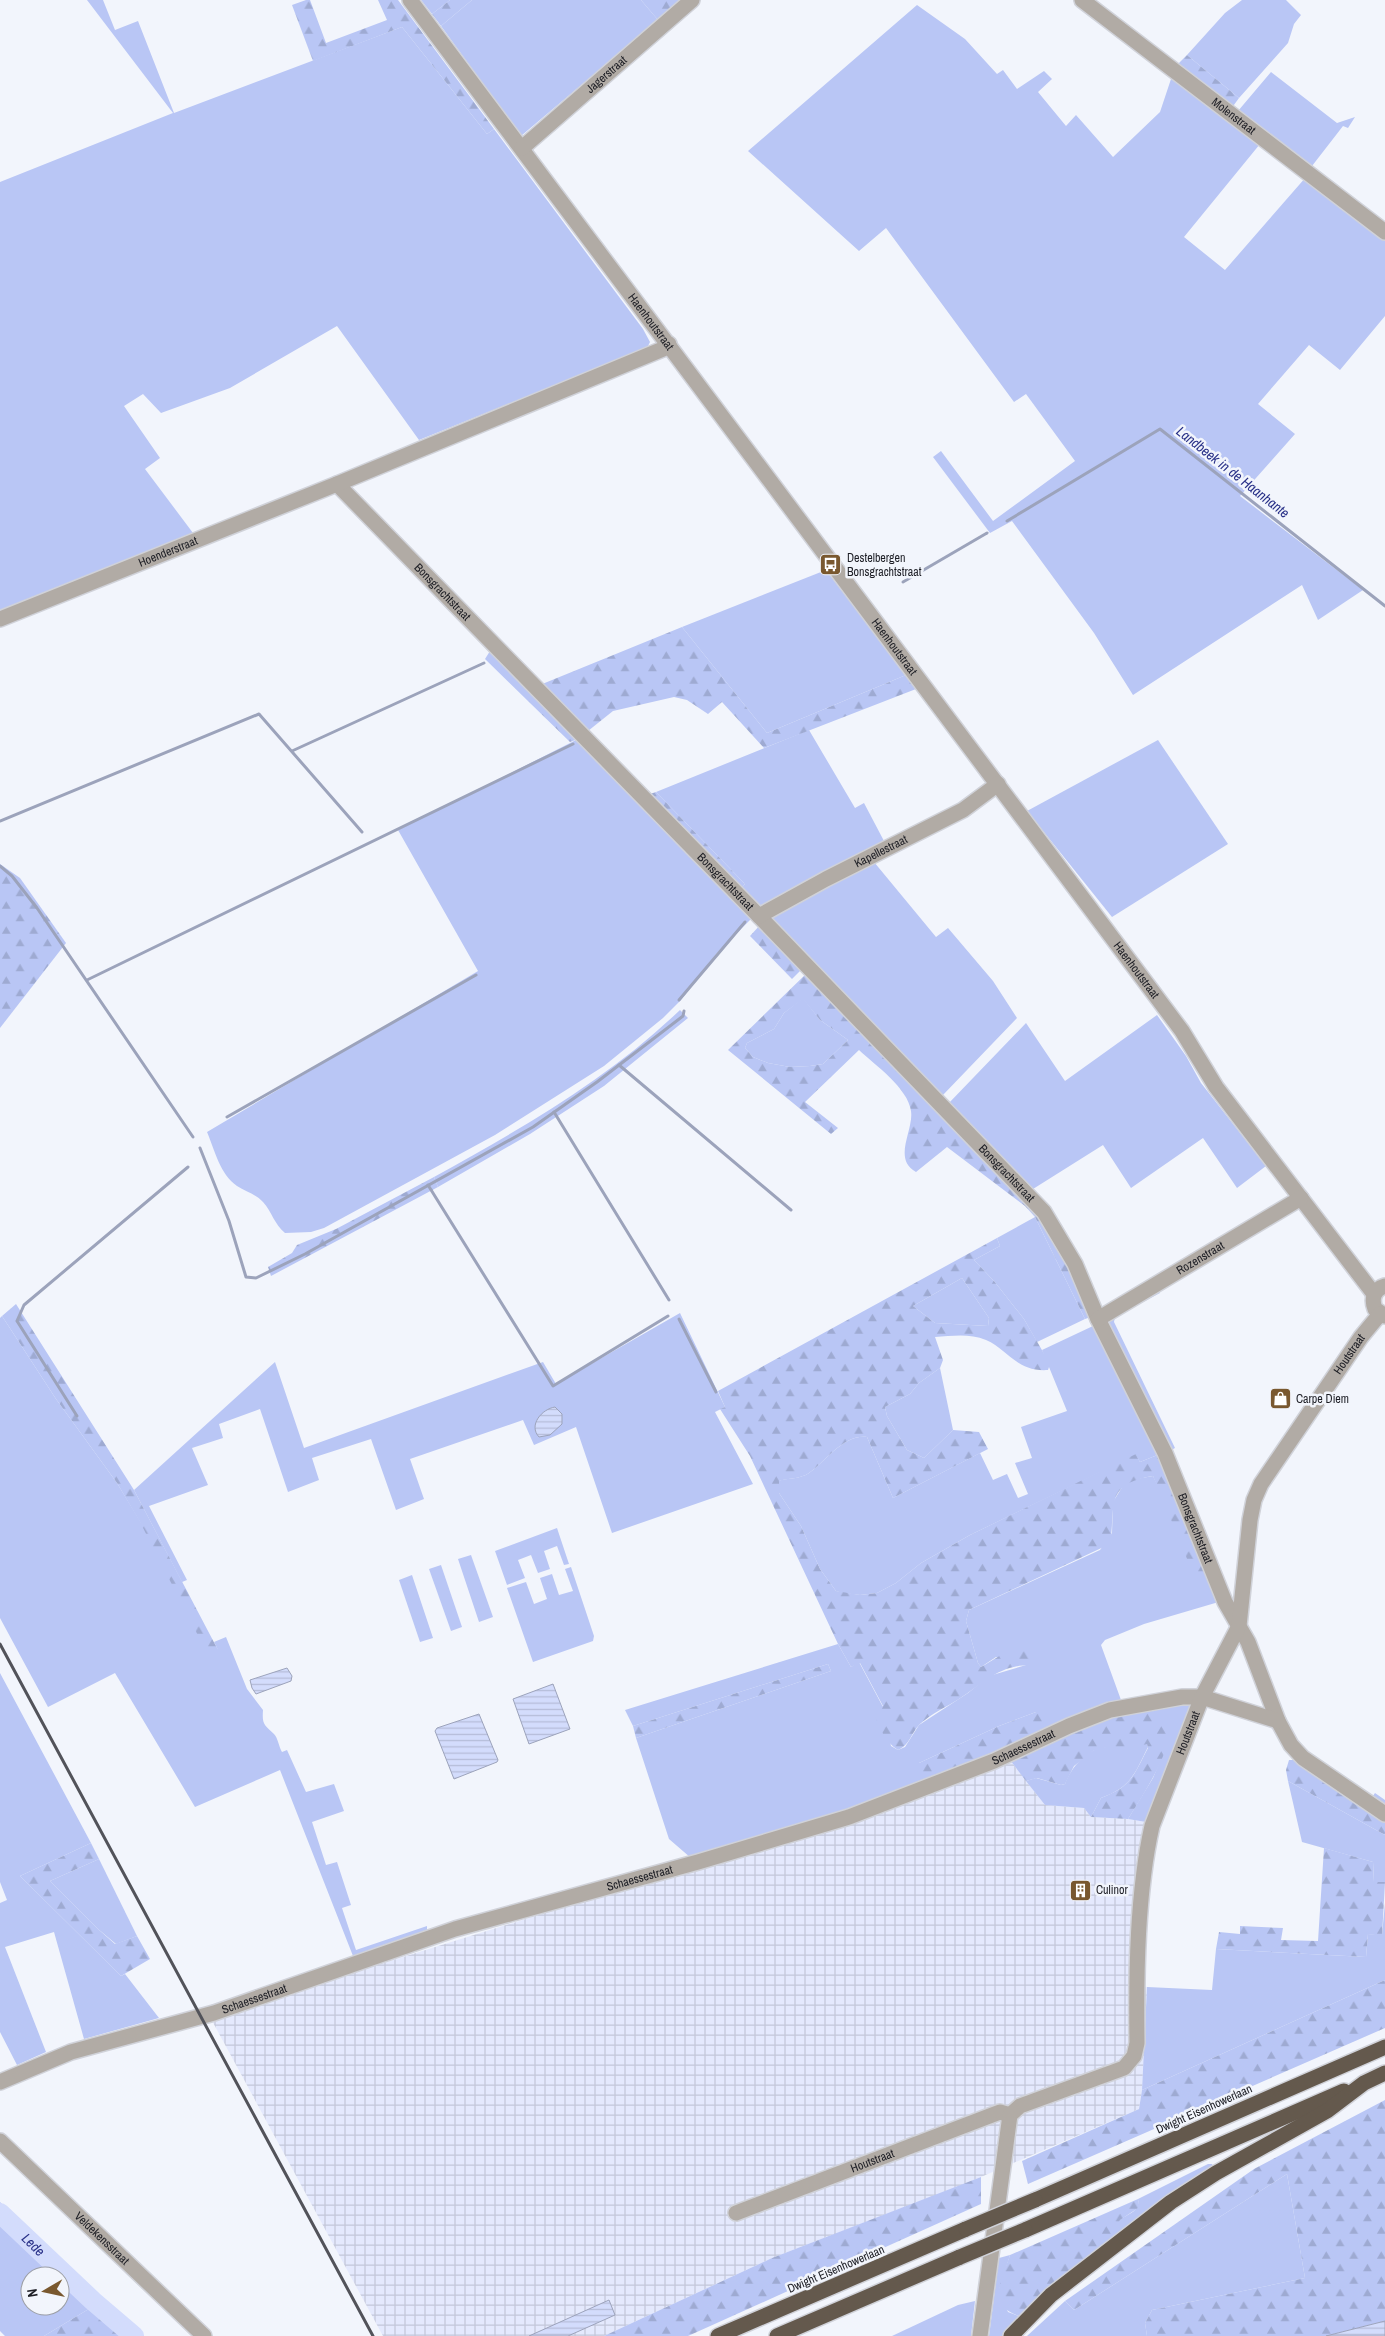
<svg xmlns="http://www.w3.org/2000/svg" width="1385" height="2336" font-family="'Archivo Narrow',sans-serif">
	<style>
		.industrial { fill: url(#industrial-grid) }
		.green { fill: #b9c6f5; fill-rule: evenodd }
		.forest { fill: url(#forest-firs); fill-rule: evenodd }
		.water { fill: url(#water-rules); stroke: #9ca3bb }
		.lines { fill: none; stroke-linecap: round; stroke-linejoin: round }
		.stream { stroke: #9ca3bb; stroke-width: 3 }
		.river { stroke: #d3dcfc; stroke-width: 20 }
		.minor-casing { stroke: #d0d2d9; stroke-width: 18 }
		.highway-casing { stroke: #d0d2d9; stroke-width: 18 }
		.minor { stroke: #b1aba5; stroke-width: 15 }
		.highway { stroke: #64594d; stroke-width: 15 }
		.rail { stroke: #52535a; stroke-width: 3 }
		.highway-bridge-casing { stroke: #d0d2d9; stroke-width: 18; stroke-linecap: butt }
		.highway-bridge { stroke: #64594d; stroke-width: 15 }
		.labels { text-anchor: middle; dominant-baseline: central; stroke-width: 5; stroke-linejoin: round; paint-order: stroke }
		.street-label { font-size: 12px; fill: #1c1d24; stroke: #f2f5fc }
		.poi-label { font-size: 12px; fill: #1c1d24; stroke: #f2f5fc; text-anchor: start }
		.water-label { font-size: 14px; font-style: italic; fill: #293188; stroke: #f2f5fc }
	</style>
	<defs>
		<pattern id="industrial-grid" width="8" height="8" patternUnits="userSpaceOnUse" patternTransform="scale(1.25)"><rect width="8" height="8" fill="#e4e9fd"/><path d="M0 4h8M4 0v8" fill="none" stroke="#c3c7d9"/></pattern>
		<pattern id="forest-firs" width="22" height="20" patternUnits="userSpaceOnUse" patternTransform="scale(1.25)"><rect width="22" height="20" fill="#b9c6f5"/><path d="M5 1l3.5 6h-7zM16 11l3.5 6h-7z" fill="#9eaad2"/></pattern>
		<pattern id="water-rules" width="6" height="5" patternUnits="userSpaceOnUse" patternTransform="scale(1.25)"><rect width="6" height="5" fill="#d3dcfc"/><path d="M0 2.5h6" fill="none" stroke="#b5bcd8"/></pattern>
	</defs>
	<rect width="100%" height="100%" fill="#f2f5fc"/>
	<polygon class="industrial" points="1010,1760 1045,1805 1084,1808 1091,1817 1128,1819 1146,1822 1141,1842 1133,1918 1130,1985 1147,1987 1142,2090 1139,2109 967,2183 772,2258 604,2336 383,2336 210,2017 545,1913 879,1813"/>
	<g class="green">
		<polygon points="87,0 103,0 115,30 138,21 174,113 402,27 487,134 494,129 643,329 650,342 647,348 419,440 337,326 230,388 161,413 143,394 124,406 160,458 145,469 193,533 0,611 0,182 173,113"/>
		<polygon points="421,0 450,0 432,14"/>
		<polygon points="472,0 641,0 658,20 521,136 441,26"/>
		<polygon points="1242,0 1286,0 1301,15 1294,24 1288,43 1239,98 1187,55 1225,13"/>
		<polygon points="917,5 965,39 997,74 1003,70 1017,89 1044,71 1052,79 1038,92 1066,126 1076,115 1113,157 1160,112 1172,76 1260,144 1184,237 1225,270 1306,177 1385,238 1385,316 1340,370 1309,345 1258,404 1295,434 1240,496 1363,590 1318,620 1302,585 1133,695 1094,633 1012,521 990,533 933,457 941,451 993,521 1075,461 1026,394 1014,402 886,228 859,251 748,151"/>
		<polygon points="1271,72 1337,123 1355,117 1348,128 1343,126 1312,166 1238,111"/>
		<polygon points="826,570 906,675 767,733 682,627"/>
		<polygon points="809,730 855,808 864,803 884,841 762,906 756,906 739,891 745,884 656,792"/>
		<path d="M 578,739 L 754,916 L 717,953 L 681,1000 L 663,1018 L 604,1066 L 495,1135 L 324,1228 L 311,1232 L 285,1233 C 274,1224 272,1212 263,1202 C 256,1194 246,1192 237,1186 C 220,1174 215,1151 207,1132 L 478,971 L 398,830 Z"/>
		<polygon points="1158,740 1228,844 1112,917 1027,811"/>
		<polygon points="874,862 936,937 948,928 993,981 1017,1018 942,1096 771,923 771,915"/>
		<polygon points="803,998 820,1020 848,1040 823,1064 810,1066 790,1067 768,1063 753,1057 745,1048 747,1043 774,1029 784,1013"/>
		<path d="M 680,1010 L 688,1018 L 604,1086 L 530,1134 L 438,1187 L 434,1177 C 521,1129 608,1079 680,1010 Z"/>
		<polygon points="1157,1015 1186,1056 1201,1083 1266,1166 1237,1188 1203,1138 1131,1188 1103,1145 1033,1189 948,1104 1026,1023 1065,1081"/>
		<polygon points="1035,1217 1085,1319 1037,1342 1024,1319 994,1281 974,1260 1000,1246 997,1238"/>
		<polygon points="962,1278 989,1318 988,1326 935,1323 913,1306"/>
		<polygon points="1159,1290 1160,1293 1115,1317 1114,1322 1175,1448 1169,1451 1108,1325 1108,1319"/>
		<polygon points="680,1313 725,1407 715,1412 753,1484 612,1533 576,1427 534,1445 523,1420 410,1459 424,1499 396,1510 371,1439 312,1458 319,1480 288,1492 260,1409 219,1424 223,1438 192,1448 208,1485 149,1506 187,1580 182,1582 134,1490 275,1362 304,1448 543,1362 556,1384"/>
		<path d="M 2,1316 L 56,1399 L 117,1483 L 218,1650 L 214,1642 L 226,1637 L 247,1689 L 263,1710 C 262,1725 264,1724 274,1734 C 278,1738 279,1747 282,1752 L 287,1750 L 306,1792 L 334,1784 L 344,1811 L 312,1822 L 326,1865 L 337,1862 L 351,1905 L 342,1908 L 356,1950 L 427,1926 L 427,1931 L 353,1956 L 280,1770 L 195,1807 L 115,1673 L 48,1707 L 0,1618 L 0,1318 Z"/>
		<path d="M 1093,1326 L 1098,1327 L 1160,1454 L 1140,1462 L 1136,1455 L 970,1535 L 921,1563 L 896,1583 L 877,1593 L 860,1595 L 843,1593 L 836,1591 L 820,1569 L 801,1526 L 779,1493 L 778,1481 C 787,1478 801,1479 809,1473 C 826,1461 844,1434 867,1437 L 893,1498 L 980,1453 L 993,1480 L 1007,1474 L 1018,1498 L 1028,1494 L 1015,1463 L 1032,1458 L 1021,1427 L 1067,1411 L 1042,1350 Z"/>
		<polygon points="940,1368 953,1430 924,1458 907,1450 887,1416 885,1407 910,1394 919,1383"/>
		<path d="M 1153,1476 C 1173,1519 1203,1557 1222,1601 L 1144,1624 L 1105,1640 L 1101,1645 L 1121,1700 L 1052,1727 L 1036,1712 L 999,1726 L 919,1763 L 927,1781 L 911,1789 L 691,1858 L 669,1839 L 636,1738 L 831,1671 L 828,1664 L 633,1726 L 625,1710 L 838,1644 L 851,1667 L 859,1662 L 883,1707 L 891,1746 L 898,1750 L 905,1747 L 919,1725 L 968,1693 L 989,1676 L 1026,1665 L 996,1657 L 981,1667 L 978,1663 L 966,1621 L 969,1610 L 1100,1550 L 1112,1533 L 1113,1502 L 1124,1484 L 1136,1479 Z"/>
		<polygon points="557,1528 569,1564 564,1565 557,1546 544,1551 550,1569 538,1573 531,1555 518,1560 525,1578 507,1585 495,1551"/>
		<polygon points="471,1555 493,1617 479,1622 458,1559"/>
		<polygon points="441,1565 462,1627 451,1631 429,1569"/>
		<polygon points="571,1567 594,1636 593,1641 533,1662 507,1588 526,1582 534,1604 547,1599 540,1578 552,1574 559,1595 573,1591 565,1569"/>
		<polygon points="412,1575 433,1638 420,1642 399,1580"/>
		<polygon points="0,1673 91,1843 20,1876 121,1976 125,1974 159,2018 84,2039 54,1932 5,1947 46,2052 17,2065 0,2032 0,1903 7,1900 0,1882"/>
		<polygon points="1188,1704 1191,1708 1146,1822 1128,1819 1153,1778 1164,1752 1142,1708"/>
		<path d="M 1141,1744 L 1147,1744 L 1148,1747 C 1134,1775 1131,1787 1101,1798 L 1091,1817 L 1084,1808 L 1045,1805 L 1026,1781 L 1036,1778 L 1061,1785 L 1065,1784 C 1071,1768 1087,1748 1106,1747 C 1119,1746 1128,1749 1141,1744 Z"/>
		<polygon points="1288,1781 1385,1835 1385,1882 1374,1882 1373,1862 1302,1842"/>
		<polygon points="99,1859 137,1936 116,1944 98,1929 50,1881"/>
		<polygon points="1385,1903 1385,1980 1142,2090 1147,1987 1212,1990 1216,1949 1366,1957 1368,1934 1382,1935"/>
		<path d="M 1208,2164 L 1212,2164 L 1214,2168 L 1108,2243 C 1111,2235 1114,2227 1119,2221 C 1127,2213 1140,2213 1138,2199 Z"/>
		<polygon points="1287,2174 1305,2278 1152,2310 1145,2323 1147,2336 1027,2336 1065,2301 1074,2310"/>
		<path d="M 0,2202 L 102,2301 L 44,2336 L 5,2336 L 0,2331 ZM 30,2276 L 60,2276 L 60,2306 L 30,2306 Z"/>
		<polygon points="1010,2255 999,2290 1008,2312 1019,2316 1024,2314 1006,2336 989,2336 999,2258"/>
		<polygon points="975,2301 971,2336 892,2336 958,2305"/>
	</g>
	<g class="forest">
		<polygon points="306,0 310,0 326,43 387,20 378,0 398,0 494,129 487,134 402,27 313,61 292,5"/>
		<polygon points="450,0 472,0 441,26 432,14"/>
		<polygon points="641,0 681,0 658,20"/>
		<polygon points="1187,55 1239,98 1231,109 1176,66"/>
		<polygon points="682,627 767,733 906,675 916,689 764,748 722,702 708,714 687,700 674,697 613,711 578,739 570,742 485,659 490,651 530,689"/>
		<polygon points="656,792 745,884 739,891 647,795"/>
		<polygon points="0,864 20,878 66,943 0,1028"/>
		<polygon points="761,924 803,968 792,979 750,936"/>
		<path d="M 808,972 L 1045,1218 L 1094,1316 L 1085,1319 L 1035,1217 L 1025,1206 L 947,1147 L 916,1172 C 892,1159 914,1130 911,1111 C 908,1088 875,1065 859,1050 L 805,1102 L 838,1128 L 831,1134 L 728,1050 ZM 803,999 L 820,1020 L 848,1040 L 823,1064 L 810,1066 L 790,1067 L 768,1063 L 753,1057 L 745,1048 L 747,1043 L 774,1029 L 784,1013 Z"/>
		<polygon points="434,1177 438,1187 271,1276 268,1267 292,1253 297,1245 336,1229"/>
		<path d="M 997,1238 L 1000,1246 L 974,1260 L 994,1281 L 1024,1319 L 1050,1364 L 1048,1370 C 1016,1372 1009,1350 986,1340 C 969,1333 952,1336 935,1337 L 943,1360 L 940,1368 L 919,1383 L 910,1394 L 885,1407 L 887,1416 L 907,1450 L 924,1458 L 953,1430 L 979,1432 L 988,1449 L 893,1498 L 867,1437 C 844,1434 826,1461 809,1473 C 801,1479 788,1478 779,1481 L 779,1493 L 801,1526 L 820,1569 L 836,1591 L 860,1595 L 877,1593 L 896,1583 L 921,1563 L 970,1535 L 1136,1454 L 1140,1462 L 1160,1454 L 1214,1583 L 1204,1587 L 1197,1583 L 1153,1476 C 1104,1484 1116,1505 1110,1544 L 969,1610 L 966,1621 L 978,1663 L 981,1667 C 998,1658 1017,1640 1036,1658 L 1034,1665 C 1000,1664 985,1682 959,1699 C 946,1707 931,1714 920,1724 C 911,1733 910,1745 898,1750 C 885,1742 879,1727 874,1713 L 883,1706 L 860,1663 L 851,1667 L 838,1644 L 750,1456 L 720,1409 L 725,1407 L 718,1391 ZM 962,1278 L 989,1318 L 988,1326 L 935,1323 L 913,1306 Z"/>
		<polygon points="16,1304 134,1490 218,1650 208,1655 140,1522 117,1483 56,1399 2,1316"/>
		<polygon points="828,1664 831,1671 636,1738 633,1726"/>
		<path d="M 1142,1708 C 1149,1711 1160,1714 1165,1721 C 1181,1740 1139,1801 1128,1819 L 1091,1817 L 1101,1798 C 1131,1787 1134,1775 1148,1748 L 1147,1744 L 1131,1748 L 1107,1747 L 1093,1751 L 1074,1766 L 1065,1784 L 1061,1785 L 1037,1778 L 1026,1781 L 1010,1760 L 1101,1720 Z"/>
		<polygon points="1036,1712 1046,1712 1051,1720 1052,1727 927,1781 921,1778 917,1771 919,1763 999,1726"/>
		<polygon points="1289,1760 1294,1760 1365,1807 1375,1793 1385,1800 1385,1835 1288,1781 1286,1770"/>
		<polygon points="91,1843 99,1859 50,1881 98,1929 115,1944 137,1936 150,1959 121,1976 20,1876"/>
		<polygon points="1324,1848 1373,1862 1374,1882 1385,1882 1382,1936 1368,1934 1366,1957 1216,1949 1219,1932 1240,1934 1240,1926 1283,1928 1281,1940 1318,1941"/>
		<polygon points="1385,1980 1385,2028 1028,2184 1022,2161 1139,2109 1142,2090"/>
		<polygon points="1385,2100 1385,2321 1326,2336 1147,2336 1145,2323 1152,2310 1305,2278 1287,2174 1074,2310 1065,2301 1254,2169"/>
		<polygon points="981,2177 981,2204 688,2336 604,2336 772,2258"/>
		<path d="M 1138,2199 L 1138,2208 L 1120,2220 L 1108,2243 L 1024,2314 L 1019,2316 C 985,2305 1002,2280 1010,2255 Z"/>
		<polygon points="102,2301 141,2336 44,2336"/>
	</g>
	<g class="water">
		<path d="M 555,1407 L 562,1414 L 562,1424 L 550,1435 L 539,1437 C 528,1425 542,1409 555,1407 Z"/>
		<polygon points="287,1668 292,1676 291,1681 256,1694 252,1688 250,1680"/>
		<polygon points="553,1684 570,1729 529,1744 513,1699"/>
		<polygon points="479,1714 498,1760 497,1762 454,1779 435,1731 437,1728"/>
		<polygon points="609,2300 615,2315 568,2336 529,2336"/>
		<polygon points="1385,2321 1385,2336 1326,2336"/>
	</g>
	<g class="lines">
		<g class="stream">
			<polyline points="1007,521 1160,429 1385,606"/>
			<polyline points="903,582 987,533"/>
			<polyline points="292,751 484,663"/>
			<polyline points="0,821 259,714 362,832"/>
			<polyline points="0,866 12,876 37,908 193,1137"/>
			<polyline points="87,980 573,744"/>
			<polyline points="679,1000 745,922"/>
			<polyline points="619,1065 791,1210"/>
			<polyline points="554,1112 669,1300"/>
			<polyline points="227,1117 476,975"/>
			<polyline points="200,1148 229,1221 246,1277 256,1278 305,1254 533,1127 597,1082 683,1016 684,1011"/>
			<polyline points="428,1185 553,1386 668,1316"/>
			<polyline points="679,1319 716,1392"/>
			<polyline points="77,1416 17,1321 24,1305 188,1167"/>
		</g>
		<path class="river" id="s1" d="M 0,2213 L 93,2301 L 134,2336"/>
		<defs>
			<g id="minor">
				<path id="s2" d="M 410,0 L 1182,1031 L 1216,1087 L 1374,1294"/>
				<path id="s3" d="M 1082,0 L 1385,232"/>
				<path id="s4" d="M 522,148 L 692,0"/>
				<path id="s5" d="M 337,484 L 759,916 L 1044,1212 L 1075,1264 L 1098,1319 L 1165,1453 L 1225,1602 L 1248,1642 L 1278,1721 L 1291,1745 L 1303,1758 L 1385,1814"/>
				<path id="s6" d="M 0,619 L 337,484 L 663,349 L 669,344"/>
				<path id="s7" d="M 759,916 L 826,879 L 963,810 L 998,784"/>
				<path d="M 1385,1286 C 1374,1289 1371,1299 1375,1309 L 1385,1316"/>
				<path id="s8" d="M 1098,1319 L 1301,1198"/>
				<path id="s9" d="M 0,2082 L 71,2052 L 214,2013 L 455,1929 L 698,1862 L 849,1817 L 994,1761 L 1069,1726 L 1110,1710 L 1182,1697 L 1202,1697 L 1278,1721"/>
				<path id="s10" d="M 0,2141 L 204,2336"/>
				<path id="s11" d="M 736,2213 L 1000,2112 L 1010,2115"/>
				<path id="s12" d="M 980,2336 L 1010,2115 L 1020,2106 L 1124,2068 L 1134,2056 L 1137,2043 C 1136,1975 1137,1892 1152,1826 L 1202,1697 L 1239,1626 L 1250,1520 L 1254,1500 L 1261,1484 L 1361,1337 L 1380,1314"/>
			</g>
			<g id="highway">
				<polyline points="1035,2200 1385,2047"/>
				<polyline points="1025,2230 1344,2091"/>
				<polyline points="718,2336 966,2229"/>
				<polyline points="777,2336 960,2257"/>
				<polyline points="1011,2336 1051,2295 1171,2202 1216,2173 1327,2111 1364,2083 1385,2073"/>
			</g>
		</defs>
		<use href="#minor" class="minor-casing"/>
		<use href="#highway" class="highway-casing"/>
		<use href="#minor" class="minor"/>
		<use href="#highway" class="highway"/>
		<polyline class="rail" points="0,1644 373,2336"/>
		<defs>
			<g id="highway-bridge">
				<polyline points="966,2229 1035,2200"/>
				<polyline points="960,2257 1025,2230"/>
			</g>
		</defs>
		<use href="#highway-bridge" class="highway-bridge-casing"/>
		<use href="#highway-bridge" class="highway-bridge"/>
	</g>
	<defs>
		<symbol id="bus-square" viewBox="-11 -11 22 22"><rect x="-9" y="-9" width="18" height="18" rx="4" fill="#79582f" stroke="#f2f5fc"/><path d="M-5-6H5V4H4V6H2V4H-2V6H-4V4H-5ZM-3.5-4V0h7V-4ZM-3.5 1.2v1.5H-2V1.2ZM2 1.2v1.5H3.5V1.2Z" fill="#fff"/></symbol>
		<symbol id="shop-square" viewBox="-11 -11 22 22"><rect x="-9" y="-9" width="18" height="18" rx="4" fill="#79582f" stroke="#f2f5fc"/><path d="M-5-2.5h2.3a2.7 3.5 0 0 1 5.4 0H5L5.5 6h-11ZM-1.5-2.5h3a1.5 2.3 0 0 0-3 0Z" fill="#fff"/></symbol>
		<symbol id="building-square" viewBox="-11 -11 22 22"><rect x="-9" y="-9" width="18" height="18" rx="4" fill="#79582f" stroke="#f2f5fc"/><path d="M-4-6H4V6H1V3H-1V6H-4ZM-2.5-4.3h1.7v1.8h-1.7ZM.8-4.3h1.7v1.8H.8ZM-2.5-1h1.7V.8h-1.7ZM.8-1h1.7V.8H.8Z" fill="#fff"/></symbol>
	</defs>
	<g fill-rule="evenodd">
		<use href="#bus-square" x="818" y="552" width="25" height="25"/>
		<use href="#shop-square" x="1268" y="1386" width="25" height="25"/>
		<use href="#building-square" x="1068" y="1878" width="25" height="25"/>
	</g>
	<g class="labels">
		<g class="street-label">
			<text stroke="none"><textPath href="#s4" startOffset="112">Jagerstraat</textPath></text>
			<text stroke="none"><textPath href="#s3" startOffset="191">Molenstraat</textPath></text>
			<text stroke="none"><textPath href="#s2" startOffset="402">Haenhoutstraat</textPath></text>
			<text stroke="none"><textPath href="#s6" startOffset="181">Hoenderstraat</textPath></text>
			<text stroke="none"><textPath href="#s5" startOffset="151">Bonsgrachtstraat</textPath></text>
			<text stroke="none"><textPath href="#s2" startOffset="808">Haenhoutstraat</textPath></text>
			<text stroke="none"><textPath href="#s7" startOffset="138">Kapellestraat</textPath></text>
			<text stroke="none"><textPath href="#s5" startOffset="556">Bonsgrachtstraat</textPath></text>
			<text stroke="none"><textPath href="#s2" startOffset="1212">Haenhoutstraat</textPath></text>
			<text stroke="none"><textPath href="#s5" startOffset="961">Bonsgrachtstraat</textPath></text>
			<text stroke="none"><textPath href="#s8" startOffset="119">Rozenstraat</textPath></text>
			<text stroke="none"><textPath href="#s12" startOffset="1114">Houtstraat</textPath></text>
			<text stroke="none"><textPath href="#s5" startOffset="1366">Bonsgrachtstraat</textPath></text>
			<text stroke="none"><textPath href="#s12" startOffset="694">Houtstraat</textPath></text>
			<text stroke="none"><textPath href="#s9" startOffset="1078">Schaessestraat</textPath></text>
			<text stroke="none"><textPath href="#s9" startOffset="672">Schaessestraat</textPath></text>
			<text stroke="none"><textPath href="#s9" startOffset="268">Schaessestraat</textPath></text>
			<text transform="translate(1204 2109) rotate(-24)">Dwight Eisenhowerlaan</text>
			<text stroke="none"><textPath href="#s11" startOffset="146">Houtstraat</textPath></text>
			<text stroke="none"><textPath href="#s10" startOffset="141">Veldekensstraat</textPath></text>
			<text transform="translate(836 2269) rotate(-23)">Dwight Eisenhowerlaan</text>
		</g>
		<g class="poi-label">
			<text x="847" y="558">Destelbergen<tspan x="847" dy="14">Bonsgrachtstraat</tspan></text>
			<text x="1296" y="1399">Carpe Diem</text>
			<text x="1096" y="1890">Culinor</text>
		</g>
		<g class="water-label">
			<text transform="translate(1233 472) rotate(38)">Landbeek in de Haanhante</text>
			<text stroke="none"><textPath href="#s1" startOffset="46">Lede</textPath></text>
		</g>
	</g>
	<g transform="translate(45 2291) rotate(261)"><circle r="24" fill="#f2f5fc" stroke="#9c9fa6"/>
	<path d="M0-4L9 19L0 12L-9 19Z" fill="#79582f"/>
	<text y="-8" font-size="14" font-weight="bold" text-anchor="middle" fill="#1c1d24">N</text>
	</g>
</svg>
